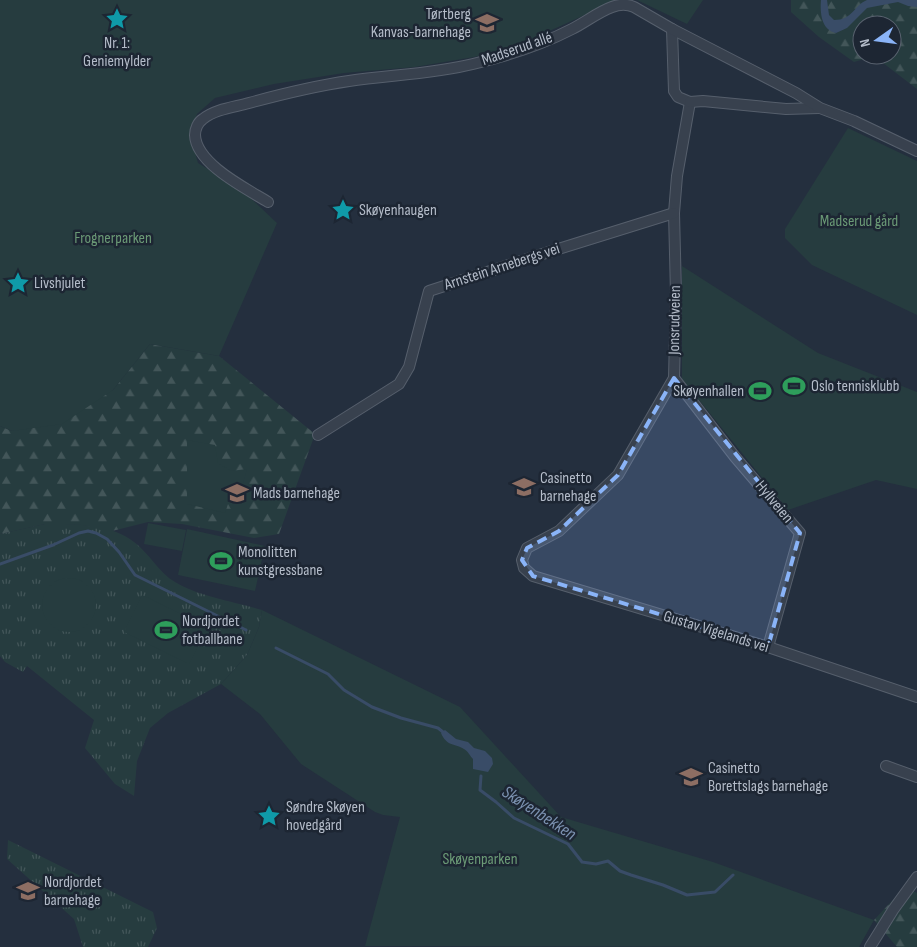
<svg xmlns="http://www.w3.org/2000/svg" width="917" height="947" font-family="'Sofia Sans Condensed',sans-serif">
	<style>
		.grass { fill: url(#grass-tufts) }
		.forest { fill: url(#forest-firs); fill-rule: evenodd }
		.park { fill: #263c3f }
		.water { fill: #394c67 }
		.lines { fill: none; stroke-linecap: round; stroke-linejoin: round }
		.stream { stroke: #394c67; stroke-width: 3 }
		.street-casing { stroke: #565f6c; stroke-width: 12 }
		.street { stroke: #38414e; stroke-width: 10 }
		.marked { fill: #8ab4f8; fill-opacity: 0.2; stroke: #8ab4f8; stroke-width: 4; stroke-dasharray: 10 6; stroke-linejoin: round }
		.labels { text-anchor: middle; dominant-baseline: central; stroke-width: 5; stroke-linejoin: round; paint-order: stroke }
		.poi-label { font-size: 16px; fill: #b4bcc9; stroke: #1d2633; text-anchor: start }
		.street-label { font-size: 16px; fill: #b4bcc9; stroke: #1d2633 }
		.park-label { font-size: 16px; fill: #6b9a76; stroke: #1d2633 }
		.water-label { font-size: 18px; font-style: italic; fill: #7c92b1; stroke: #1d2633 }
	</style>
	<defs>
		<pattern id="grass-tufts" width="24" height="20" patternUnits="userSpaceOnUse" patternTransform="scale(1.25)"><rect width="24" height="20" fill="#263c3f"/><path d="M3 7l-1-3M5 7V3M7 7l1-3M15 17l-1-3M17 17v-4M19 17l1-3" fill="none" stroke="#435659"/></pattern>
		<pattern id="forest-firs" width="22" height="20" patternUnits="userSpaceOnUse" patternTransform="scale(1.25)"><rect width="22" height="20" fill="#263c3f"/><path d="M5 1l3.5 6h-7zM16 11l3.5 6h-7z" fill="#435659"/></pattern>
	</defs>
	<rect width="100%" height="100%" fill="#242f3e"/>
	<g class="grass">
		<path d="M 45,524 C 74,524 110,523 134,542 C 149,553 159,573 175,582 C 197,596 236,602 262,610 L 259,627 L 247,655 L 221,684 L 168,713 L 150,728 L 137,761 L 134,796 L 115,784 L 85,748 L 94,720 L 27,666 L 23,672 L 5,662 L 0,656 L 0,534 Z"/>
		<polygon points="8,840 153,912 157,928 148,947 83,947 74,919 7,859"/>
	</g>
	<g class="forest">
		<path d="M 791,0 L 917,0 L 917,89 L 874,56 L 854,62 L 819,37 L 791,12 ZM 862,25 L 892,25 L 892,55 L 862,55 Z"/>
		<polygon points="150,344 219,356 315,434 279,534 254,538 182,524 148,522 112,531 83,525 45,524 0,534 0,426 12,431 113,390"/>
		<polygon points="905,887 917,893 917,947 897,947 874,920"/>
	</g>
	<g class="park">
		<polygon points="0,0 618,0 514,47 474,57 415,67 344,73 274,84 215,98 197,114 190,135 198,163 242,190 277,223 219,356 150,344 113,390 62,424 12,431 0,426"/>
		<polygon points="637,0 703,0 687,24"/>
		<polygon points="848,128 917,161 917,315 812,265 785,238 785,229"/>
		<polygon points="682,266 818,353 917,392 917,489 876,480 788,510 682,379"/>
		<polygon points="187,440 215,445 218,463 231,471 247,469 239,497 231,495 225,513 187,504"/>
		<polygon points="148,523 186,530 182,551 144,544"/>
		<polygon points="187,529 265,546 255,591 178,575"/>
		<circle cx="69" cy="605" r="27"/>
		<polygon points="142,595 208,627 189,664 124,632"/>
		<polygon points="262,610 460,707 561,817 713,862 874,920 859,947 365,946 400,817 383,815 375,812 301,764 260,714 221,684 247,655 259,627"/>
	</g>
	<g class="water">
		<path d="M 821,0 L 827,0 L 829,15 L 834,20 C 853,20 853,6 867,0 L 917,0 L 917,7 L 908,6 L 898,2 L 867,8 L 847,28 L 836,33 C 821,30 820,12 821,0 Z"/>
		<path d="M 445,730 L 456,739 L 468,742 L 474,748 L 485,751 L 492,758 L 493,764 L 488,772 L 473,769 L 473,759 C 470,756 468,751 464,749 C 455,743 447,747 441,733 Z"/>
	</g>
	<g class="lines">
		<g class="stream">
			<polyline points="0,564 53,545 79,533 88,531 96,533 107,539 119,552 135,575 246,630"/>
			<polyline points="276,648 328,674 344,690 372,707 401,718 438,728 443,732"/>
			<polyline points="481,776 480,790 496,802 514,818 568,844 582,862 596,864 608,861 620,871 631,875 663,885 687,895 715,892 733,875"/>
		</g>
		<defs>
			<g id="street">
				<polyline points="672,29 674,91 678,97 690,102 677,176 674,213 676,294 674,378 618,475 559,531 527,548 522,560 524,568 533,576 768,647 917,697"/>
				<polyline points="690,102 703,101 786,109 819,108"/>
				<path d="M 268,202 C 247,189 196,164 195,135 C 195,129 198,122 203,119 C 215,109 235,107 249,103 C 282,94 315,86 349,81 C 390,75 433,74 473,64 C 507,56 541,45 572,29 C 586,22 598,12 612,7 C 620,4 627,4 634,7 L 672,29 L 796,93 L 820,108 L 854,121 L 917,151"/>
				<polyline points="674,378 735,457 800,533 768,647"/>
				<polyline points="318,435 399,384 409,367 429,291 552,251 674,213"/>
				<polyline points="886,766 917,777"/>
				<polyline points="870,947 893,910 917,877"/>
			</g>
		</defs>
		<use href="#street" class="street-casing"/>
		<use href="#street" class="street"/>
	</g>
	<path class="marked" d="M 674,378 L 800,533 L 768,647 L 533,576 L 522,560 L 527,548 L 559,531 L 618,475 Z"/>
	<defs>
		<symbol id="sight-bare" viewBox="-9 -9 18 18"><path d="M0-6L1.8-2.2L6-1.7L2.9 1.2L3.7 5.4L0 3.3L-3.7 5.4L-2.9 1.2L-6-1.7L-1.8-2.2Z" fill="#0f9aa8" stroke="#1d2633" stroke-width="2.5" paint-order="stroke"/></symbol>
		<symbol id="school-bare" viewBox="-9 -9 18 18"><path d="M0-5L7-2L0 1L-7-2ZM-4 1L0 2.5L4 1V4Q0 6-4 4Z" fill="#8d6e63" stroke="#1d2633" stroke-width="2.5" paint-order="stroke"/></symbol>
		<symbol id="stadium-bare" viewBox="-9 -9 18 18"><path d="M0-5a6.5 5 0 1 0 0 10a6.5 5 0 1 0 0-10ZM-3.5-1.8h7v3.6h-7Z" fill="#2e9e5b" stroke="#1d2633" stroke-width="2.5" paint-order="stroke"/></symbol>
	</defs>
	<g fill-rule="evenodd">
		<use href="#sight-bare" x="101" y="3" width="32" height="32"/>
		<use href="#school-bare" x="471" y="7" width="32" height="32"/>
		<use href="#sight-bare" x="327" y="194" width="32" height="32"/>
		<use href="#sight-bare" x="2" y="267" width="32" height="32"/>
		<use href="#stadium-bare" x="778" y="370" width="32" height="32"/>
		<use href="#stadium-bare" x="744" y="375" width="32" height="32"/>
		<use href="#school-bare" x="508" y="471" width="32" height="32"/>
		<use href="#school-bare" x="221" y="477" width="32" height="32"/>
		<use href="#stadium-bare" x="205" y="545" width="32" height="32"/>
		<use href="#stadium-bare" x="150" y="614" width="32" height="32"/>
		<use href="#school-bare" x="675" y="761" width="32" height="32"/>
		<use href="#sight-bare" x="253" y="800" width="32" height="32"/>
		<use href="#school-bare" x="12" y="875" width="32" height="32"/>
	</g>
	<g class="labels">
		<g class="poi-label">
			<text x="471" y="14" text-anchor="end">Tørtberg<tspan x="471" dy="18">Kanvas-barnehage</tspan></text>
			<text x="117" y="43" text-anchor="middle">Nr. 1:<tspan x="117" dy="18">Geniemylder</tspan></text>
			<text x="359" y="210">Skøyenhaugen</text>
			<text x="34" y="283">Livshjulet</text>
			<text x="811" y="386">Oslo tennisklubb</text>
			<text x="744" y="391" text-anchor="end">Skøyenhallen</text>
			<text x="540" y="478">Casinetto<tspan x="540" dy="18">barnehage</tspan></text>
			<text x="253" y="493">Mads barnehage</text>
			<text x="238" y="552">Monolitten<tspan x="238" dy="18">kunstgressbane</tspan></text>
			<text x="182" y="621">Nordjordet<tspan x="182" dy="18">fotballbane</tspan></text>
			<text x="708" y="768">Casinetto<tspan x="708" dy="18">Borettslags barnehage</tspan></text>
			<text x="286" y="807">Søndre Skøyen<tspan x="286" dy="18">hovedgård</tspan></text>
			<text x="44" y="882">Nordjordet<tspan x="44" dy="18">barnehage</tspan></text>
		</g>
		<g class="street-label">
			<text transform="translate(517 49) rotate(-19)">Madserud allé</text>
			<text transform="translate(502 267) rotate(-18)">Arnstein Arnebergs vei</text>
			<text transform="translate(675 320) rotate(-89)">Jonsrudveien</text>
			<text transform="translate(774 502) rotate(50)">Hyllveien</text>
			<text transform="translate(716 632) rotate(17)">Gustav Vigelands vei</text>
		</g>
		<g class="park-label">
			<text x="859" y="221">Madserud gård</text>
			<text x="113" y="238">Frognerparken</text>
			<text x="480" y="859">Skøyenparken</text>
		</g>
		<g class="water-label">
			<text transform="translate(539 813) rotate(33)">Skøyenbekken</text>
		</g>
	</g>
	<g transform="translate(877 40) rotate(256)"><circle r="24" fill="#1d2633" stroke="#59626f"/>
	<path d="M0-4L9 19L0 12L-9 19Z" fill="#8ab4f8"/>
	<text y="-8" font-size="14" font-weight="bold" text-anchor="middle" fill="#b4bcc9">N</text>
	</g>
</svg>
